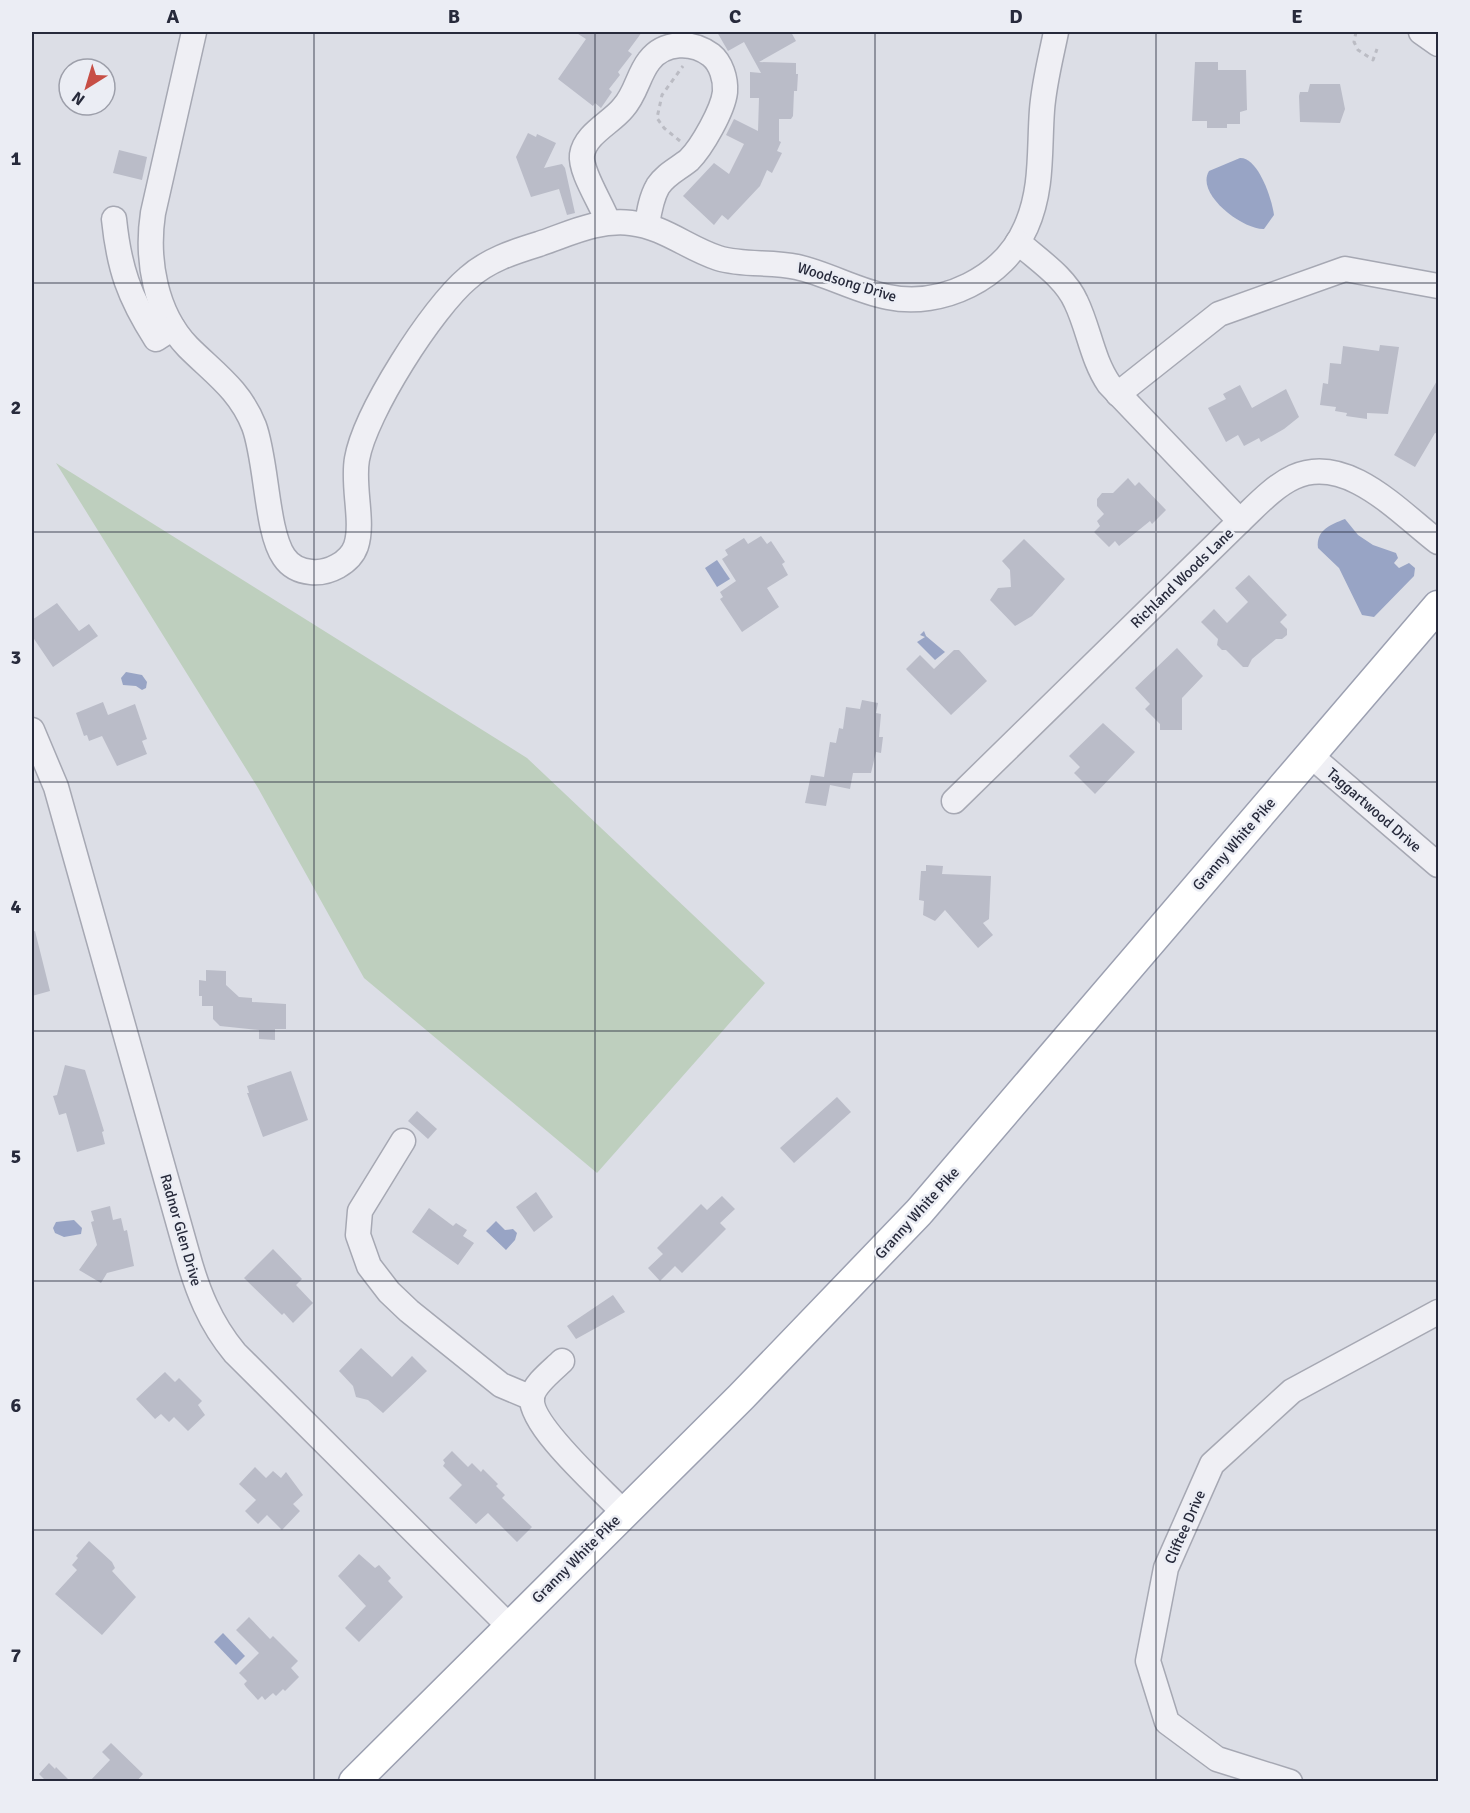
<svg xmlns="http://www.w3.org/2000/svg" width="1470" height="1813" font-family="Signika,sans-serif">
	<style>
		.green { fill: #becfbe }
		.water { fill: #98a4c5 }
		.building { fill: #babcc8 }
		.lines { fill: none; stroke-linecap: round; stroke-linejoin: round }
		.minor-casing { stroke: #a6a8b3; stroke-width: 27 }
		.major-casing { stroke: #9ca0b1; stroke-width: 33 }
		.path { stroke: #bbbcc4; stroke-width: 3; stroke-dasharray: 4.5 4.5; stroke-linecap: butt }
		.minor { stroke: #efeff4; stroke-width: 24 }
		.major { stroke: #fff; stroke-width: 30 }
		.grid { fill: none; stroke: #272a3b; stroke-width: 1.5; stroke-opacity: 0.55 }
		.labels { text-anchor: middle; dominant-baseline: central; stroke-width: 5; stroke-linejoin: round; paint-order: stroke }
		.street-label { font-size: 15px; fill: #272a3b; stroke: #ebedf4 }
		.neatline { fill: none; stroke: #272a3b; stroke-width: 2 }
		.grid-label { font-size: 20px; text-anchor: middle; font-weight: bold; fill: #272a3b }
	</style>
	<rect width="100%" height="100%" fill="#dcdee6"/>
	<polygon class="green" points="56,463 527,758 765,983 597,1173 364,978 258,788"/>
	<g class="water">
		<path d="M 1240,158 C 1258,157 1272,199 1274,215 L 1264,229 C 1243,230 1195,194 1209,171 Z"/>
		<path d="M 1345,519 L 1358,535 L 1373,545 L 1396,553 L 1398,558 L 1394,563 L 1399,568 L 1409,563 L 1415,568 L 1414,576 L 1374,617 L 1362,615 L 1339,568 L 1318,548 C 1316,530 1330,525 1345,519 Z"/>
		<polygon points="717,560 730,579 717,587 705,568"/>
		<polygon points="924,631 926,636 945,652 935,660 917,642 925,637 920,635"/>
		<polygon points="126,672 142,675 147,682 146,688 142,690 136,686 123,685 121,678"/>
		<polygon points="74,1220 82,1228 81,1234 64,1237 55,1233 53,1228 56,1222"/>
		<polygon points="496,1221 505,1230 513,1229 517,1233 515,1240 506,1250 486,1231"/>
		<polygon points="223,1633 245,1656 236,1665 214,1642"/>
	</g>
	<g class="building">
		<polygon points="575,32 642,32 628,51 632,54 618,72 620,75 609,89 612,92 601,108 595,103 593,106 558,79 586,39"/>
		<polygon points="717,32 791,32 796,41 759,62 796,63 796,74 798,74 797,91 794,91 793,116 791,119 779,119 779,141 781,142 777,151 782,153 772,173 767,170 760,186 728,220 722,215 714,225 683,196 714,163 729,174 744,144 726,135 734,119 758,131 759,98 750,98 750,72 761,73 744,42 728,51"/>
		<polygon points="1195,62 1218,62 1218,70 1246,70 1247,110 1240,112 1240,124 1227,124 1227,128 1207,128 1207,121 1192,121"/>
		<polygon points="1310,84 1340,84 1345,109 1340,123 1300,122 1299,96 1300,92 1308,92"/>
		<polygon points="528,133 536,137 537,134 556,143 544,168 562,164 565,168 575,213 567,215 559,189 531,197 516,157"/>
		<polygon points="119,150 147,157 142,180 113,173"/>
		<polygon points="1380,345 1399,347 1388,414 1367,413 1367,419 1346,416 1347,413 1335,411 1336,407 1320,405 1323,383 1328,384 1330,363 1341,364 1343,346 1379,351"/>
		<polygon points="1438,379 1438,434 1435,433 1415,467 1394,455"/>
		<polygon points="1240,385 1252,408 1286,389 1299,417 1284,429 1261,442 1259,438 1244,446 1238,435 1226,442 1208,408 1226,399 1223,394"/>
		<polygon points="1128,478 1135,486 1139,482 1166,510 1152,524 1150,521 1119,546 1115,541 1109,547 1094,532 1100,526 1097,521 1104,514 1097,506 1097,499 1102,493 1113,493"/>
		<polygon points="761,536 767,544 771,541 785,562 782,564 788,575 767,588 779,607 742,632 720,599 723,597 720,592 736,581 722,559 728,555 725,550 744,538 748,544"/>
		<polygon points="1024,539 1065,579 1032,616 1015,626 990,600 998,588 1011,587 1010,570 1002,561"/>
		<polygon points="1249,575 1287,615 1280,622 1287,629 1287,635 1282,639 1276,639 1252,659 1248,667 1243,667 1226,650 1222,650 1217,645 1218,639 1201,622 1214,609 1227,623 1248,602 1235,588"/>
		<polygon points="57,603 79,631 89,624 98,636 53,667 32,636 32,620"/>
		<polygon points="1177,648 1203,676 1182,698 1182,730 1160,730 1160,724 1145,709 1150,704 1135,688"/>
		<polygon points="954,650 959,650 987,681 951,715 906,669 920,655 934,669"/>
		<polygon points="862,700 878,703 876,713 881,714 879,737 883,737 881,753 876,752 871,773 853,773 850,789 830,785 826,806 805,803 811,775 824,777 830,742 836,743 839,728 843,729 846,707 860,709"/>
		<polygon points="103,702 108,715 135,704 147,739 142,741 147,754 117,766 102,736 89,741 87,735 84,736 76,713"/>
		<polygon points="1103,723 1135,752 1095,794 1074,773 1080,767 1069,756"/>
		<polygon points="926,865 943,866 942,874 991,876 989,919 983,923 993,935 978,948 945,910 935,921 923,915 924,901 919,900 921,871 926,871"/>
		<polygon points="35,931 50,991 32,996 32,932"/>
		<polygon points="206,970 226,971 226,985 239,997 252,998 252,1002 286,1004 286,1029 275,1029 275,1040 259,1039 259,1030 220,1026 213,1019 213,1006 202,1006 202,996 199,996 199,980 206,981"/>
		<polygon points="65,1065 85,1070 104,1131 102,1132 105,1144 77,1152 66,1113 59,1115 53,1096 57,1095"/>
		<polygon points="291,1071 308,1120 263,1137 247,1093 249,1093 247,1086"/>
		<polygon points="837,1097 851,1112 794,1163 780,1148"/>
		<polygon points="417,1111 437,1129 428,1139 408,1121"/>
		<polygon points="536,1192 553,1217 534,1232 516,1207"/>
		<polygon points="722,1196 735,1209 720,1223 726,1229 682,1273 675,1266 660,1281 648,1268 663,1254 657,1248 701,1204 707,1210"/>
		<polygon points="110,1206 113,1220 121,1218 124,1231 127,1230 134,1266 107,1273 101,1283 79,1270 97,1245 91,1222 94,1221 91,1211"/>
		<polygon points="429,1208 453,1226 456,1223 467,1230 463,1236 474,1243 458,1265 412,1232"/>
		<polygon points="273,1249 302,1279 296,1285 313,1303 293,1323 284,1313 282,1315 244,1278"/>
		<polygon points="613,1295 625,1312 576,1339 567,1326"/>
		<polygon points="361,1348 392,1377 412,1356 427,1371 383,1413 368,1400 356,1397 353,1386 339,1371"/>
		<polygon points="165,1372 175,1382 179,1378 202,1401 198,1405 205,1415 188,1431 174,1417 169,1422 161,1414 155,1419 136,1399"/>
		<polygon points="452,1451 468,1467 472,1463 481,1472 483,1469 498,1484 496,1486 505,1495 502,1498 532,1527 517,1542 488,1513 476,1524 449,1498 462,1485 443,1466 445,1463 443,1460"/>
		<polygon points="255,1467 266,1478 273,1471 281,1478 286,1472 303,1495 293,1504 300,1511 282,1530 267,1515 258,1524 245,1511 256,1500 239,1484"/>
		<polygon points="89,1541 112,1562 115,1568 112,1571 136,1597 102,1635 55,1594 77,1570 72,1565 78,1558 76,1556"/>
		<polygon points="359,1554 375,1568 379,1565 391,1578 388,1581 403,1597 359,1642 345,1628 366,1606 338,1576"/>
		<polygon points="249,1617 270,1639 273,1636 298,1661 291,1668 299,1677 285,1691 283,1689 276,1696 273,1693 265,1700 262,1696 258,1700 246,1687 244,1684 247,1681 239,1673 259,1653 236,1630"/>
		<polygon points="111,1743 143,1774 136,1782 89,1782 110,1760 102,1752"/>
		<polygon points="49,1763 55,1769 56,1767 71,1782 41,1782 44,1779 39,1774"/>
	</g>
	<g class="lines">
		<defs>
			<g id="minor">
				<path d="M 194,32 L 153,213 C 146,259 155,313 188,347 C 214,373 240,390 254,426 C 267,461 266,531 284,557 C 290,566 300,571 311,572 C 328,574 350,563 356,546 C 364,522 352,486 357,459 C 365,413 432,308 468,278 C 488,260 513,252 539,244 C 569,234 598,219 631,223 C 665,227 687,248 718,258 C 744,266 771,261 797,267 C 828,274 857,291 888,297 C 942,308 1004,278 1026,227 C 1043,189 1039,150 1042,110 C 1044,83 1051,57 1056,32"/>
				<polyline points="1421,32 1438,44"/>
				<path d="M 114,219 C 119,268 129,297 156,339 L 173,328"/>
				<path d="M 608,222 C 602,204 580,172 582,155 C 585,134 611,123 623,108 C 636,94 638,75 649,61 C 664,41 693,41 711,55 C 721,63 726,79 725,92 C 723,110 702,147 689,160 C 678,169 666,174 658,186 C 651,198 649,212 647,225"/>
				<path d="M 1018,242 C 1038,260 1065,277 1076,302 C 1089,329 1092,359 1109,384 L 1240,521"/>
				<polyline points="1118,394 1219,314 1345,269 1438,286"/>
				<path d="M 32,730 L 56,787 L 187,1253 C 197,1290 210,1323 235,1353 L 509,1626"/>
				<polyline points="1310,755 1438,865"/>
				<path d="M 954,801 L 1240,521 C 1256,506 1274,486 1294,477 C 1347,453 1400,513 1438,542"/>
				<polyline points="403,1141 360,1211 358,1235 369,1266 389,1292 409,1311 501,1385 532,1398"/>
				<path d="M 562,1361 C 553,1370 534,1384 532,1397 C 528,1425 604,1491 623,1512"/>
				<polyline points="1290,1782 1217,1759 1167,1722 1148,1661 1166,1568 1212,1464 1292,1391 1438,1312"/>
			</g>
			<polyline id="major" points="354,1782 741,1397 919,1212 1438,606"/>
		</defs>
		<use href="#minor" class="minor-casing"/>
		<use href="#major" class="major-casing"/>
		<g class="path">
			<polyline points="1356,32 1354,42 1358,50 1373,60 1377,49"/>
			<polyline points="680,141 664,128 657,118 662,95 683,66"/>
		</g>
		<use href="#minor" class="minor"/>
		<use href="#major" class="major"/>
	</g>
	<path class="grid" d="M 314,32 L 314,1782M 595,32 L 595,1782M 875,32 L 875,1782M 1156,32 L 1156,1782M 32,283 L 1438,283M 32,532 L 1438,532M 32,782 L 1438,782M 32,1031 L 1438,1031M 32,1281 L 1438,1281M 32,1530 L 1438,1530"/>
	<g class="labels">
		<g class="street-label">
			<text transform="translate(847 282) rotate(17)">Woodsong Drive</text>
			<text transform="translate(1182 578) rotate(-44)">Richland Woods Lane</text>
			<text transform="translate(1374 810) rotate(41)">Taggartwood Drive</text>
			<text transform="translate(1234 844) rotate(-49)">Granny White Pike</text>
			<text transform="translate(917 1213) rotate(-48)">Granny White Pike</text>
			<text transform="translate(181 1230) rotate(74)">Radnor Glen Drive</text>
			<text transform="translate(1185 1527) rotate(-66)">Cliftee Drive</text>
			<text transform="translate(576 1559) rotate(-45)">Granny White Pike</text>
		</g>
	</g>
	<rect width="1470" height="1813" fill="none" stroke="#ebedf4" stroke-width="66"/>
	<g transform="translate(87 87) rotate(217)"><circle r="28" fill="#ebedf4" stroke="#9d9faa" stroke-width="1.5"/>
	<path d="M0-4.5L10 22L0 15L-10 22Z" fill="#c74e45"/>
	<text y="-9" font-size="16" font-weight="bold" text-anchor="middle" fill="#272a3b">N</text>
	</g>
	<rect x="33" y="33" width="1404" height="1747" class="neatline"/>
	<g class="grid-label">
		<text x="173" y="23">A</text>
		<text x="454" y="23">B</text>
		<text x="735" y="23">C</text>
		<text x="1016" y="23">D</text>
		<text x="1297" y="23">E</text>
		<text x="16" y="165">1</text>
		<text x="16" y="414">2</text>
		<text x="16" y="664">3</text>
		<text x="16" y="913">4</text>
		<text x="16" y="1163">5</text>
		<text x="16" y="1412">6</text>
		<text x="16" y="1662">7</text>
	</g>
</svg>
